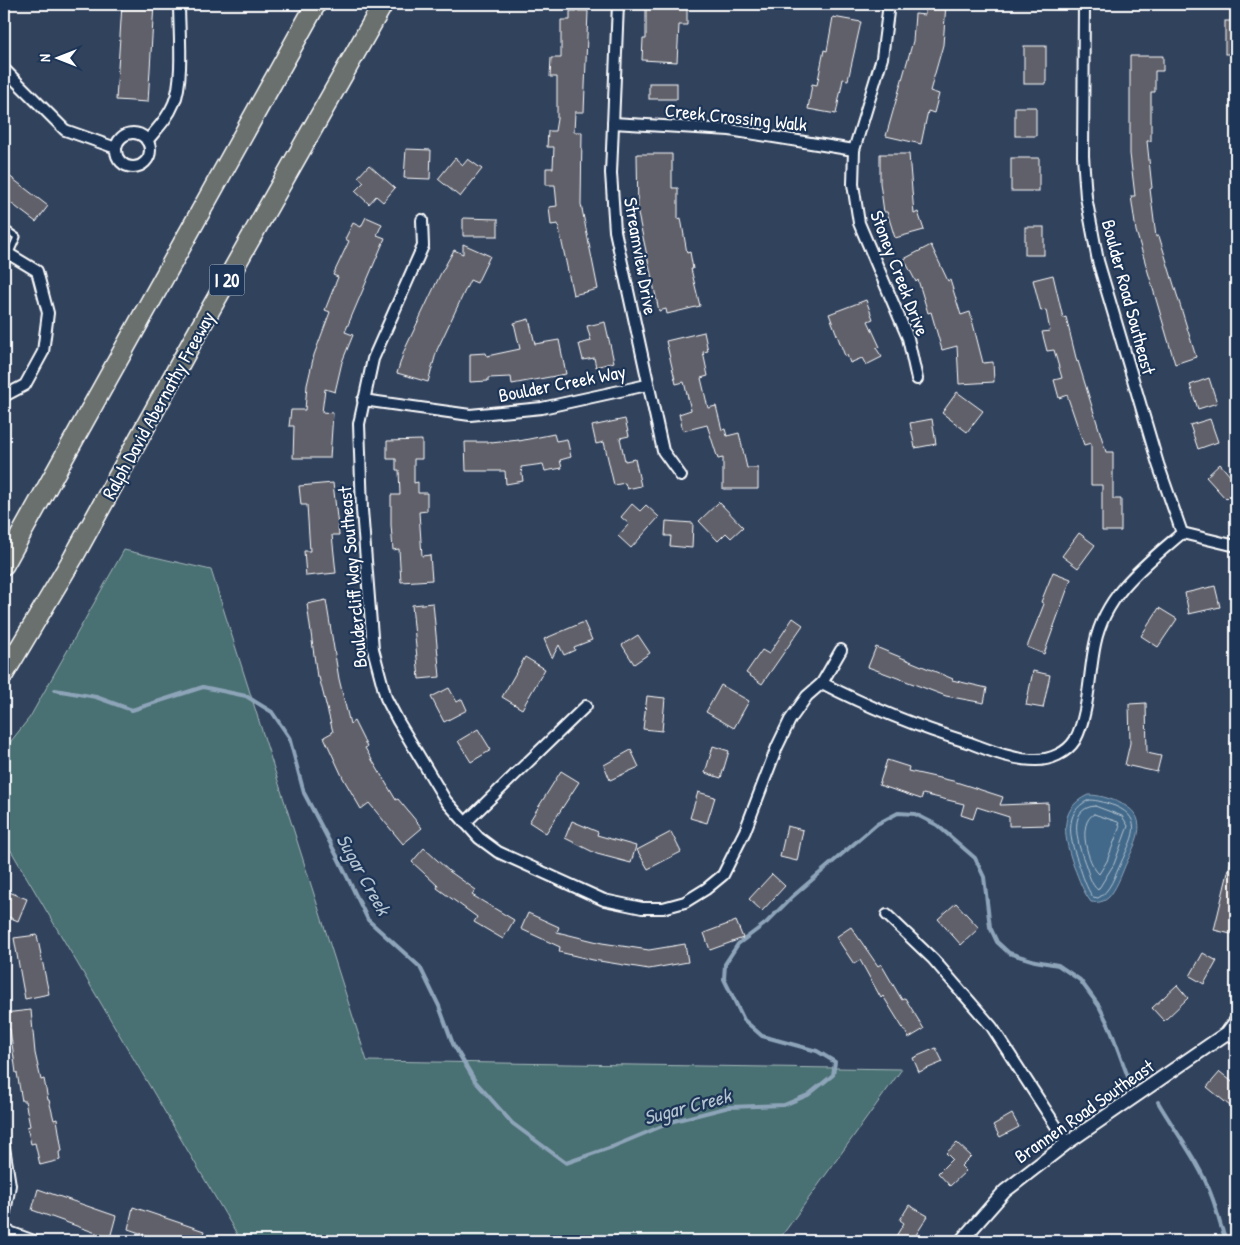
<svg xmlns="http://www.w3.org/2000/svg" width="1240" height="1245" font-family="'Patrick Hand',sans-serif">
	<style>
		.green { fill: #4a7073; stroke: #a4b8b9 }
		.water { fill: #43698a; stroke: #8ea5b9 }
		.lines { fill: none; stroke-linecap: round; stroke-linejoin: round }
		.shore { stroke: #b4c3d0; stroke-width: 1 }
		.stream { stroke: #8ea5b9; stroke-width: 4 }
		.building { fill: #60606a; stroke: #fff }
		.service-casing { stroke: #fff; stroke-width: 9 }
		.minor-casing { stroke: #fff; stroke-width: 14 }
		.tertiary-casing { stroke: #fff; stroke-width: 16 }
		.motorway-casing { stroke: #fff; stroke-width: 22 }
		.service { stroke: #1d3557; stroke-width: 5 }
		.minor { stroke: #1d3557; stroke-width: 10 }
		.tertiary { stroke: #1d3557; stroke-width: 12 }
		.motorway { stroke: #6a706d; stroke-width: 19 }
		.labels { text-anchor: middle; dominant-baseline: central; stroke-width: 4.5; stroke-linejoin: round; paint-order: stroke }
		.shield { fill: #1d3557; stroke: #bbc2cd; stroke-width: 1 }
		.shield-label { font-size: 18px; font-weight: bold; fill: #fff }
		.street-label { font-size: 19px; fill: #fff; stroke: #1d3557 }
		.water-label { font-size: 20px; font-style: italic; fill: #b4c3d0; stroke: #1d3557 }
	</style>
	<rect width="100%" height="100%" fill="#31425d"/>
	<filter id="ink" filterUnits="userSpaceOnUse"><feTurbulence type="fractalNoise" baseFrequency=".02" numOctaves="2"/><feDisplacementMap in="SourceGraphic" scale="10" xChannelSelector="R" yChannelSelector="G"/><feConvolveMatrix kernelMatrix="1 2 1 2 8 2 1 2 1" color-interpolation-filters="sRGB"/></filter>
	<g filter="url(#ink)">
		<polygon class="green" points="124,550 211,570 367,1061 902,1069 778,1241 595,1241 583,1234 574,1241 241,1241 10,849 4,846 4,750 30,717"/>
		<path class="water" d="M 1088,795 C 1099,795 1108,798 1118,802 C 1152,816 1137,840 1125,866 C 1121,876 1116,889 1109,897 C 1104,902 1098,903 1091,902 C 1083,892 1079,879 1074,867 C 1065,841 1056,809 1088,795 Z"/>
		<g class="lines">
			<g class="shore">
				<path d="M 1089,800 C 1098,800 1106,803 1115,806 C 1146,819 1131,840 1121,863 C 1115,875 1110,892 1098,898 L 1093,897 C 1086,888 1083,876 1079,865 C 1071,843 1061,812 1089,800 Z"/>
				<path d="M 1095,806 L 1122,816 L 1128,826 L 1114,864 L 1098,890 C 1091,885 1089,874 1086,866 C 1080,850 1064,808 1095,806 Z"/>
				<path d="M 1094,814 L 1118,822 L 1120,826 L 1107,861 L 1099,874 C 1088,864 1076,823 1094,814 Z"/>
			</g>
			<g class="stream">
				<polyline points="55,690 96,697 132,710 203,687 246,696 272,712 289,737 304,793 338,858 368,920 420,967 439,1006 453,1044 475,1081 512,1123 566,1163 612,1147 674,1121 729,1107 784,1105 808,1095 833,1075 835,1062 817,1051 762,1036 744,1020 724,979 725,964 738,944 766,923 792,897 877,824 898,813 915,814 937,825 975,858 984,877 990,927 997,942 1009,953 1035,961 1058,965 1080,980 1099,1006 1110,1028 1128,1077"/>
				<path d="M 1158,1102 C 1176,1133 1200,1163 1212,1197 C 1218,1212 1219,1226 1227,1241 L 1229,1241"/>
			</g>
		</g>
		<g class="building">
			<polygon points="122,4 154,4 148,102 116,100"/>
			<polygon points="925,4 946,4 943,45 930,91 939,94 934,113 928,111 921,144 886,136 913,41 915,14 925,15"/>
			<polygon points="646,5 687,5 687,25 679,25 677,62 642,60 643,39 646,39"/>
			<polygon points="570,11 588,11 584,112 575,112 574,132 582,132 581,204 598,289 573,295 558,224 551,225 549,207 557,206 555,185 546,185 546,168 553,168 554,147 547,147 548,131 555,131 557,119 557,77 550,77 551,58 561,58 561,20 570,20"/>
			<polygon points="833,17 861,22 848,80 843,79 836,114 808,109 812,84 817,85 824,50 827,51"/>
			<rect x="1225" y="21" width="11" height="33"/>
			<rect x="1024" y="46" width="22" height="38"/>
			<polygon points="1130,56 1163,56 1163,71 1155,71 1155,92 1151,92 1151,141 1147,141 1152,188 1150,189 1156,237 1159,236 1196,357 1175,364 1136,231 1131,196 1135,196 1130,154"/>
			<rect x="649" y="83" width="28" height="16"/>
			<rect x="1015" y="107" width="21" height="29"/>
			<polygon points="406,149 431,150 430,179 404,178"/>
			<polygon points="637,154 672,154 672,188 678,188 678,219 681,218 687,253 690,252 693,269 691,269 700,306 667,314 666,309 659,311 638,214"/>
			<polygon points="880,154 909,154 914,214 918,212 924,230 895,238 887,212 884,212 880,183"/>
			<polygon points="455,158 463,165 468,159 482,169 460,197 438,179"/>
			<rect x="1011" y="158" width="28" height="33"/>
			<polygon points="369,165 395,188 383,202 376,196 369,204 355,191 364,182 358,177"/>
			<polygon points="4,172 48,206 36,222 4,198"/>
			<polygon points="366,217 382,224 377,235 385,238 345,332 353,335 342,362 335,392 325,389 322,412 333,413 330,458 293,458 294,426 289,426 291,410 305,410 307,385 314,355 330,312 325,310 338,277 333,275 349,241 345,239 353,223 361,227"/>
			<polygon points="463,218 498,219 498,236 463,236"/>
			<rect x="1025" y="227" width="19" height="28"/>
			<polygon points="463,244 490,256 477,283 470,280 437,350 428,382 397,373 404,351 440,275 454,250 463,254"/>
			<polygon points="931,245 948,281 950,280 961,315 970,312 983,363 993,362 994,382 959,384 957,346 942,350 931,312 928,313 918,280 916,282 904,259"/>
			<polygon points="1053,275 1063,318 1066,317 1077,362 1078,361 1106,452 1113,452 1113,499 1121,499 1121,531 1102,531 1102,485 1091,485 1091,443 1084,445 1067,395 1059,398 1054,380 1062,378 1054,350 1047,351 1042,332 1050,331 1046,310 1041,311 1033,280"/>
			<polygon points="866,300 873,319 868,321 880,347 876,348 882,357 866,365 862,358 850,363 847,355 845,356 829,314"/>
			<polygon points="529,319 535,344 559,340 566,374 512,384 511,377 488,378 488,381 470,382 470,354 486,353 487,356 520,349 514,323"/>
			<polygon points="605,322 614,362 596,367 594,358 583,360 579,344 591,341 587,326"/>
			<polygon points="704,332 708,351 703,352 708,376 701,378 708,408 716,406 722,430 725,429 727,436 739,433 747,468 758,468 758,489 723,489 723,458 718,459 707,425 683,431 679,414 691,410 684,382 676,384 666,341"/>
			<polygon points="1209,378 1217,403 1198,409 1190,385"/>
			<polygon points="957,392 983,411 967,432 942,413"/>
			<polygon points="625,419 629,436 620,438 625,461 635,459 641,486 627,489 625,483 614,485 604,442 596,444 592,426"/>
			<polygon points="932,419 936,444 915,448 910,423"/>
			<polygon points="1210,419 1218,442 1198,449 1190,425"/>
			<polygon points="554,434 556,441 567,439 571,457 560,460 562,468 545,471 543,464 521,467 523,481 506,484 505,471 466,471 465,442 491,442 491,443 519,440 519,441"/>
			<polygon points="422,440 422,459 414,459 414,483 418,482 418,493 427,493 427,511 419,512 422,556 430,555 432,580 401,582 399,549 393,550 391,525 391,495 400,495 399,470 396,470 396,459 387,459 387,441"/>
			<polygon points="1220,464 1236,483 1236,489 1226,499 1206,477"/>
			<polygon points="333,483 339,535 332,535 336,573 306,576 304,551 310,551 307,505 301,505 299,486"/>
			<polygon points="719,502 743,527 731,538 726,533 718,541 699,521"/>
			<polygon points="632,504 640,511 646,505 659,517 631,548 618,536 629,524 621,517"/>
			<polygon points="666,521 693,523 692,548 670,546 671,536 665,536"/>
			<polygon points="1079,533 1095,545 1078,568 1062,556"/>
			<polygon points="1053,572 1071,579 1044,654 1027,647 1044,604 1041,602"/>
			<polygon points="1215,586 1220,607 1189,614 1185,593"/>
			<polygon points="326,600 339,679 350,724 354,721 367,747 365,748 396,800 398,799 422,828 403,844 369,803 361,809 343,778 324,737 333,732 319,677 317,677 307,604"/>
			<polygon points="433,603 440,677 419,679 412,605"/>
			<polygon points="1159,608 1177,619 1158,647 1141,636"/>
			<polygon points="793,618 803,625 762,684 746,673 762,650 769,654"/>
			<polygon points="584,622 592,640 574,647 575,650 564,655 559,645 552,658 544,639"/>
			<polygon points="638,635 650,653 634,664 622,645"/>
			<polygon points="876,647 953,679 952,680 987,688 984,703 946,696 868,667"/>
			<polygon points="525,657 545,669 522,709 502,697"/>
			<polygon points="1033,671 1050,675 1043,708 1026,705"/>
			<polygon points="721,685 749,701 734,728 706,712"/>
			<polygon points="449,688 457,702 462,699 467,710 444,722 431,697"/>
			<polygon points="647,696 665,698 662,731 643,729"/>
			<polygon points="1146,703 1147,753 1161,756 1157,772 1125,765 1130,743 1129,704"/>
			<polygon points="478,729 491,750 471,762 458,741"/>
			<polygon points="713,746 729,751 721,778 705,773"/>
			<polygon points="631,750 639,767 610,780 604,765"/>
			<polygon points="887,760 909,767 908,771 953,781 1003,797 1000,805 1048,803 1049,825 1009,826 1009,817 977,807 973,819 961,815 964,804 923,794 921,799 879,785"/>
			<polygon points="561,771 579,782 546,833 529,822"/>
			<polygon points="698,792 715,797 707,823 690,818"/>
			<polygon points="572,821 598,832 597,835 636,846 631,863 597,854 565,838"/>
			<polygon points="787,826 803,830 797,861 780,857"/>
			<polygon points="671,832 681,852 648,869 637,850"/>
			<polygon points="424,848 449,871 476,890 472,895 514,920 503,939 474,922 477,917 437,888 438,886 412,862"/>
			<polygon points="1232,856 1236,857 1236,919 1231,934 1214,930"/>
			<polygon points="772,874 785,886 762,911 749,899"/>
			<polygon points="4,890 27,899 18,921 4,915"/>
			<polygon points="956,903 979,928 961,945 938,919"/>
			<polygon points="528,913 559,927 557,932 602,943 649,950 685,944 688,962 649,969 593,960 559,952 560,947 521,929"/>
			<polygon points="736,921 743,938 710,950 704,933"/>
			<polygon points="851,927 878,966 881,964 902,1000 905,998 924,1029 909,1038 883,996 881,998 860,960 854,964 836,937"/>
			<polygon points="37,935 49,994 25,999 14,938"/>
			<polygon points="1203,953 1217,961 1204,984 1190,976"/>
			<polygon points="1177,985 1188,998 1164,1021 1152,1008"/>
			<polygon points="31,1010 35,1053 41,1080 44,1079 48,1100 49,1100 54,1120 57,1119 62,1151 59,1152 60,1160 40,1165 35,1143 31,1144 27,1127 30,1126 25,1101 22,1101 17,1073 16,1073 10,1029 4,1029 4,1013"/>
			<polygon points="936,1048 943,1062 919,1072 913,1058"/>
			<polygon points="1220,1072 1236,1085 1236,1111 1207,1087"/>
			<polygon points="1012,1114 1019,1127 1000,1137 993,1125"/>
			<polygon points="957,1143 971,1156 961,1166 966,1171 950,1186 938,1173 952,1159 946,1153"/>
			<polygon points="38,1189 116,1216 110,1238 32,1210"/>
			<polygon points="909,1205 928,1216 912,1241 893,1241 904,1223 900,1220"/>
			<polygon points="133,1207 204,1231 201,1241 163,1241 128,1229"/>
		</g>
		<g class="lines">
			<defs>
				<polyline id="service" points="4,228 17,237 10,253"/>
				<g id="minor">
					<polyline points="618,4 611,173 615,231 663,451 681,476"/>
					<polyline points="889,4 882,58 854,150 853,184 859,223 908,338 917,379"/>
					<polyline points="1084,4 1083,156 1086,197 1098,261 1158,464 1182,533"/>
					<polyline points="4,69 65,130 116,148"/>
					<polyline points="613,123 730,130 854,150"/>
					<circle cx="133" cy="150" r="17"/>
					<path d="M 147,141 C 157,129 168,118 174,103 C 184,81 179,30 179,4"/>
					<polyline points="422,220 423,246 373,359 359,424 362,510 373,649 386,698 398,721 446,801 479,838 498,852 604,900 642,908 663,908 685,902 706,889 723,875 745,831 777,747 790,720 807,696 822,683 841,650"/>
					<polyline points="4,251 37,271 48,313 43,352 25,385 4,396"/>
					<polyline points="363,400 470,415 542,408 647,385"/>
					<polyline points="1182,533 1236,546"/>
					<path d="M 822,683 C 870,708 918,727 970,743 C 991,751 1013,760 1036,760 C 1050,760 1067,753 1075,740 C 1089,715 1089,672 1095,644 C 1105,594 1146,564 1182,533"/>
					<polyline points="465,823 586,706"/>
					<polyline points="887,915 933,959 992,1027 1067,1143"/>
					<polyline points="1227,1033 1236,1039"/>
					<polyline points="4,1147 10,1185 4,1217"/>
					<polyline points="4,1230 34,1241"/>
				</g>
				<polyline id="tertiary" points="961,1241 1005,1191 1067,1143 1227,1033 1236,1021"/>
				<g id="motorway">
					<polyline points="4,565 316,4"/>
					<polyline points="4,674 73,558 192,342 383,4"/>
				</g>
			</defs>
			<use href="#service" class="service-casing"/>
			<use href="#minor" class="minor-casing"/>
			<use href="#tertiary" class="tertiary-casing"/>
			<use href="#motorway" class="motorway-casing"/>
			<use href="#service" class="service"/>
			<use href="#minor" class="minor"/>
			<use href="#tertiary" class="tertiary"/>
			<use href="#motorway" class="motorway"/>
		</g>
	</g>
	<g class="labels">
		<rect class="shield" x="209.5" y="264.5" width="35" height="31" rx="4"/>
		<g class="shield-label">
			<text x="227" y="280">I 20</text>
		</g>
		<g class="street-label">
			<text transform="translate(736 117) rotate(6)">Creek Crossing Walk</text>
			<text transform="translate(641 256) rotate(80)">Streamview Drive</text>
			<text transform="translate(900 273) rotate(69)">Stoney Creek Drive</text>
			<text transform="translate(1129 297) rotate(75)">Boulder Road Southeast</text>
			<text transform="translate(562 383) rotate(-11)">Boulder Creek Way</text>
			<text transform="translate(158 405) rotate(-61)">Ralph David Abernathy Freeway</text>
			<text transform="translate(352 577) rotate(-95)">Bouldercliff Way Southeast</text>
			<text transform="translate(1084 1111) rotate(-35)">Brannen Road Southeast</text>
		</g>
		<g class="water-label">
			<text transform="translate(364 874) rotate(61)">Sugar Creek</text>
			<text transform="translate(687 1106) rotate(-15)">Sugar Creek</text>
		</g>
	</g>
	<rect width="1240" height="1245" fill="none" stroke="#1d3557" stroke-width="20"/>
	<rect x="10" y="10" width="1220" height="1225" fill="none" stroke="#fff" stroke-width="2" filter="url(#ink)"/>
	<g transform="translate(58 58) rotate(270)" stroke="#1d3557" stroke-width="4" paint-order="stroke">
	<path d="M0-4L9 19L0 12L-9 19Z" fill="#ffffff"/>
	<text y="-8" font-size="14" font-weight="bold" text-anchor="middle" fill="#ffffff">N</text>
	</g>
</svg>
